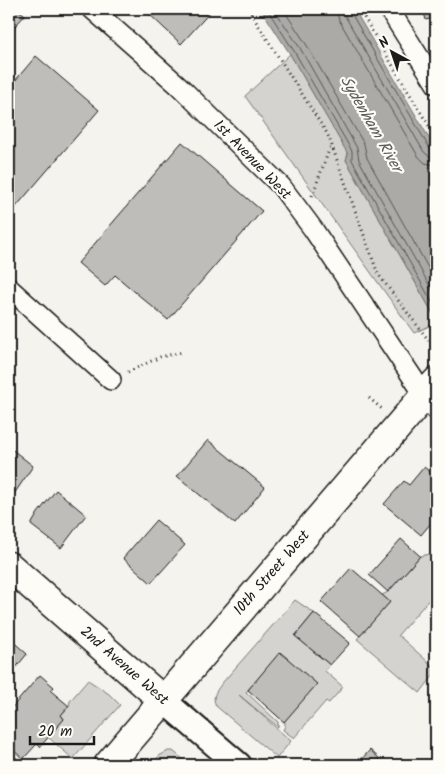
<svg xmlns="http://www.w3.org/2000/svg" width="445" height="774" font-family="Kalam,sans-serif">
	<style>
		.green { fill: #d4d3cf; stroke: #787876 }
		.water { fill: #abaaa6; stroke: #72716f }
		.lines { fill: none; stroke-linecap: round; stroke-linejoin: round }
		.shore { stroke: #555553; stroke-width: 1 }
		.building { fill: #bebdba; stroke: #1c1c1c }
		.minor-casing { stroke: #1c1c1c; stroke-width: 22 }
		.tertiary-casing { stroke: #1c1c1c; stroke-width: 28 }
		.secondary-casing { stroke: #1c1c1c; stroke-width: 31 }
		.primary-casing { stroke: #1c1c1c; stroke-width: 31 }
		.path { stroke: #1c1c1c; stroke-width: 3; stroke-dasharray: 1 4; stroke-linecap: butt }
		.minor { stroke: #fdfcf7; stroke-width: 19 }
		.tertiary { stroke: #fdfcf7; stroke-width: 24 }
		.secondary { stroke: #fdfcf7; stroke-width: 28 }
		.primary { stroke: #fdfcf7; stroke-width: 28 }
		.labels { text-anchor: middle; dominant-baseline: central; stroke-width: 4.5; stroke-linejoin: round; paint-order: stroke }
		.street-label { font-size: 15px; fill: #1c1c1c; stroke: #fdfcf7 }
		.water-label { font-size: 16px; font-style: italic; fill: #5c5c5a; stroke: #fdfcf7 }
	</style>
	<rect width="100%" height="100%" fill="#f4f3ee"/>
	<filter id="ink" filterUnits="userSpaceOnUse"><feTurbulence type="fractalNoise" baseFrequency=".02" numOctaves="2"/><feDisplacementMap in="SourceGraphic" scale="10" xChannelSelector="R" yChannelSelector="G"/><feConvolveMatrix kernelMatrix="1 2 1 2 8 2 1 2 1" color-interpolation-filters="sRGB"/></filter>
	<g filter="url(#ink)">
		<g class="green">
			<polygon points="290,54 348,154 346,160 436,319 436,323 414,333 245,96"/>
			<polygon points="430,554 436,559 436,586 430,593 433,595 398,635 436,669 436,672 420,693 357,639 390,602 382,595 388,592 420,556"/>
			<path d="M 295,600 L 314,613 L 295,636 L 330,665 L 325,671 L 343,687 L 329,703 L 326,701 L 294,738 L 283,730 L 285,726 L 281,653 L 246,692 L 278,722 L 278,727 L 239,695 L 291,741 L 277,758 L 216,706 C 211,696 217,690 223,682 Z"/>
			<polygon points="88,680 109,694 120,705 73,759 48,737 64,719 61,715 69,706 70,701"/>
			<polygon points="168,751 173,751 190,765 151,765 159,756"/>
		</g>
		<polygon class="water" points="261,9 354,9 436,150 436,319 346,160 348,154 290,54"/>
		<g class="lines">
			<g class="shore">
				<polyline points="267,9 294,51 352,151 352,160 436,309"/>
				<polyline points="274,9 300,48 357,148 359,160 436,297"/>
				<polyline points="283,9 306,44 364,144 367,158 436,282"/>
				<polyline points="336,9 339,20 418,156 425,163 436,165"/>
				<polyline points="344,9 345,16 424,152 430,157 436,158"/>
				<polyline points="350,9 351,13 430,149 436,152"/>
			</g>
		</g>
		<g class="building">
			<polygon points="9,9 17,9 25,15 9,33"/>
			<polygon points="152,9 213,9 181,44 148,13"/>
			<polygon points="423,9 436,9 436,17 426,20"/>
			<polygon points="36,56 99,110 9,215 9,88"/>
			<polygon points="182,142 262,211 168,320 115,275 105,286 78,263"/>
			<polygon points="208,440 265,487 235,524 177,476"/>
			<polygon points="9,447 33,466 14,494 9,499"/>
			<polygon points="424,467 436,477 436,517 421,535 384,504 404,481 409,485"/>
			<polygon points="56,490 86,515 61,548 31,525 38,513"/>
			<polygon points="156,520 185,545 151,583 123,558"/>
			<polygon points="401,539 420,556 388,592 369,575"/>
			<polygon points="351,568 390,602 360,636 321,602"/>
			<polygon points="314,613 350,643 330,665 295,636"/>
			<polygon points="9,638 27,654 9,676"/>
			<polygon points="280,652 317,684 284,722 248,690"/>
			<polygon points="40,675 54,687 51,691 69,706 61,715 64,719 40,747 37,744 23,759 9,746 9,711"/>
			<polygon points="370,750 380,759 374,765 356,765"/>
			<polygon points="9,752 25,765 9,765"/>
		</g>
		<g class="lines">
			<defs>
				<g id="minor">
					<polyline points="92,9 178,85 281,186 313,229 425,396 436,410"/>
					<polyline points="389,9 436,84"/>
					<polyline points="9,288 111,380"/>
				</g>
				<polyline id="tertiary" points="163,700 239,765"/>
				<polyline id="secondary" points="9,566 163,700"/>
				<path id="primary" d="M 108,765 C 217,637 327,510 436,382"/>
			</defs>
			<use href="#minor" class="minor-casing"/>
			<use href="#tertiary" class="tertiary-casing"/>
			<use href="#secondary" class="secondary-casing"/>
			<use href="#primary" class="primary-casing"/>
			<g class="path">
				<polyline points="248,9 328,135 378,274 436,350"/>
				<polyline points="359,9 436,138"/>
				<polyline points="312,196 331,145"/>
				<polyline points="128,372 160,357 183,352"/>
				<polyline points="369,398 382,409"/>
			</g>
			<use href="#minor" class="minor"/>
			<use href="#tertiary" class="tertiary"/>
			<use href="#secondary" class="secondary"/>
			<use href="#primary" class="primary"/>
		</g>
	</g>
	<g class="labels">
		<g class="street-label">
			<text transform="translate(252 160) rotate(46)">1st Avenue West</text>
			<text transform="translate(272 573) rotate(-49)">10th Street West</text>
			<text transform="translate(124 666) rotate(41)">2nd Avenue West</text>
		</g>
		<g class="water-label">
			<text transform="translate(371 124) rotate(60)">Sydenham River</text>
		</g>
	</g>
	<rect width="445" height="774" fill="none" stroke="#fdfcf7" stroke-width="30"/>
	<rect x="15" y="15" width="415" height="744" fill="none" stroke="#1c1c1c" stroke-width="2" filter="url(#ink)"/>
	<g transform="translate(392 52) rotate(320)" stroke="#fdfcf7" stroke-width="4" paint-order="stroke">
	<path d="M0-4L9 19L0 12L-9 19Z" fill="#1c1c1c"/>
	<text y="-8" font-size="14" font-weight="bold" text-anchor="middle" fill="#1c1c1c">N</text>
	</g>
	<path d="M30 736v8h64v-8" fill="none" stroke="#1c1c1c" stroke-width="2.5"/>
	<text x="38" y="736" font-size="15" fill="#1c1c1c" stroke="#fdfcf7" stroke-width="4" paint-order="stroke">20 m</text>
</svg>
